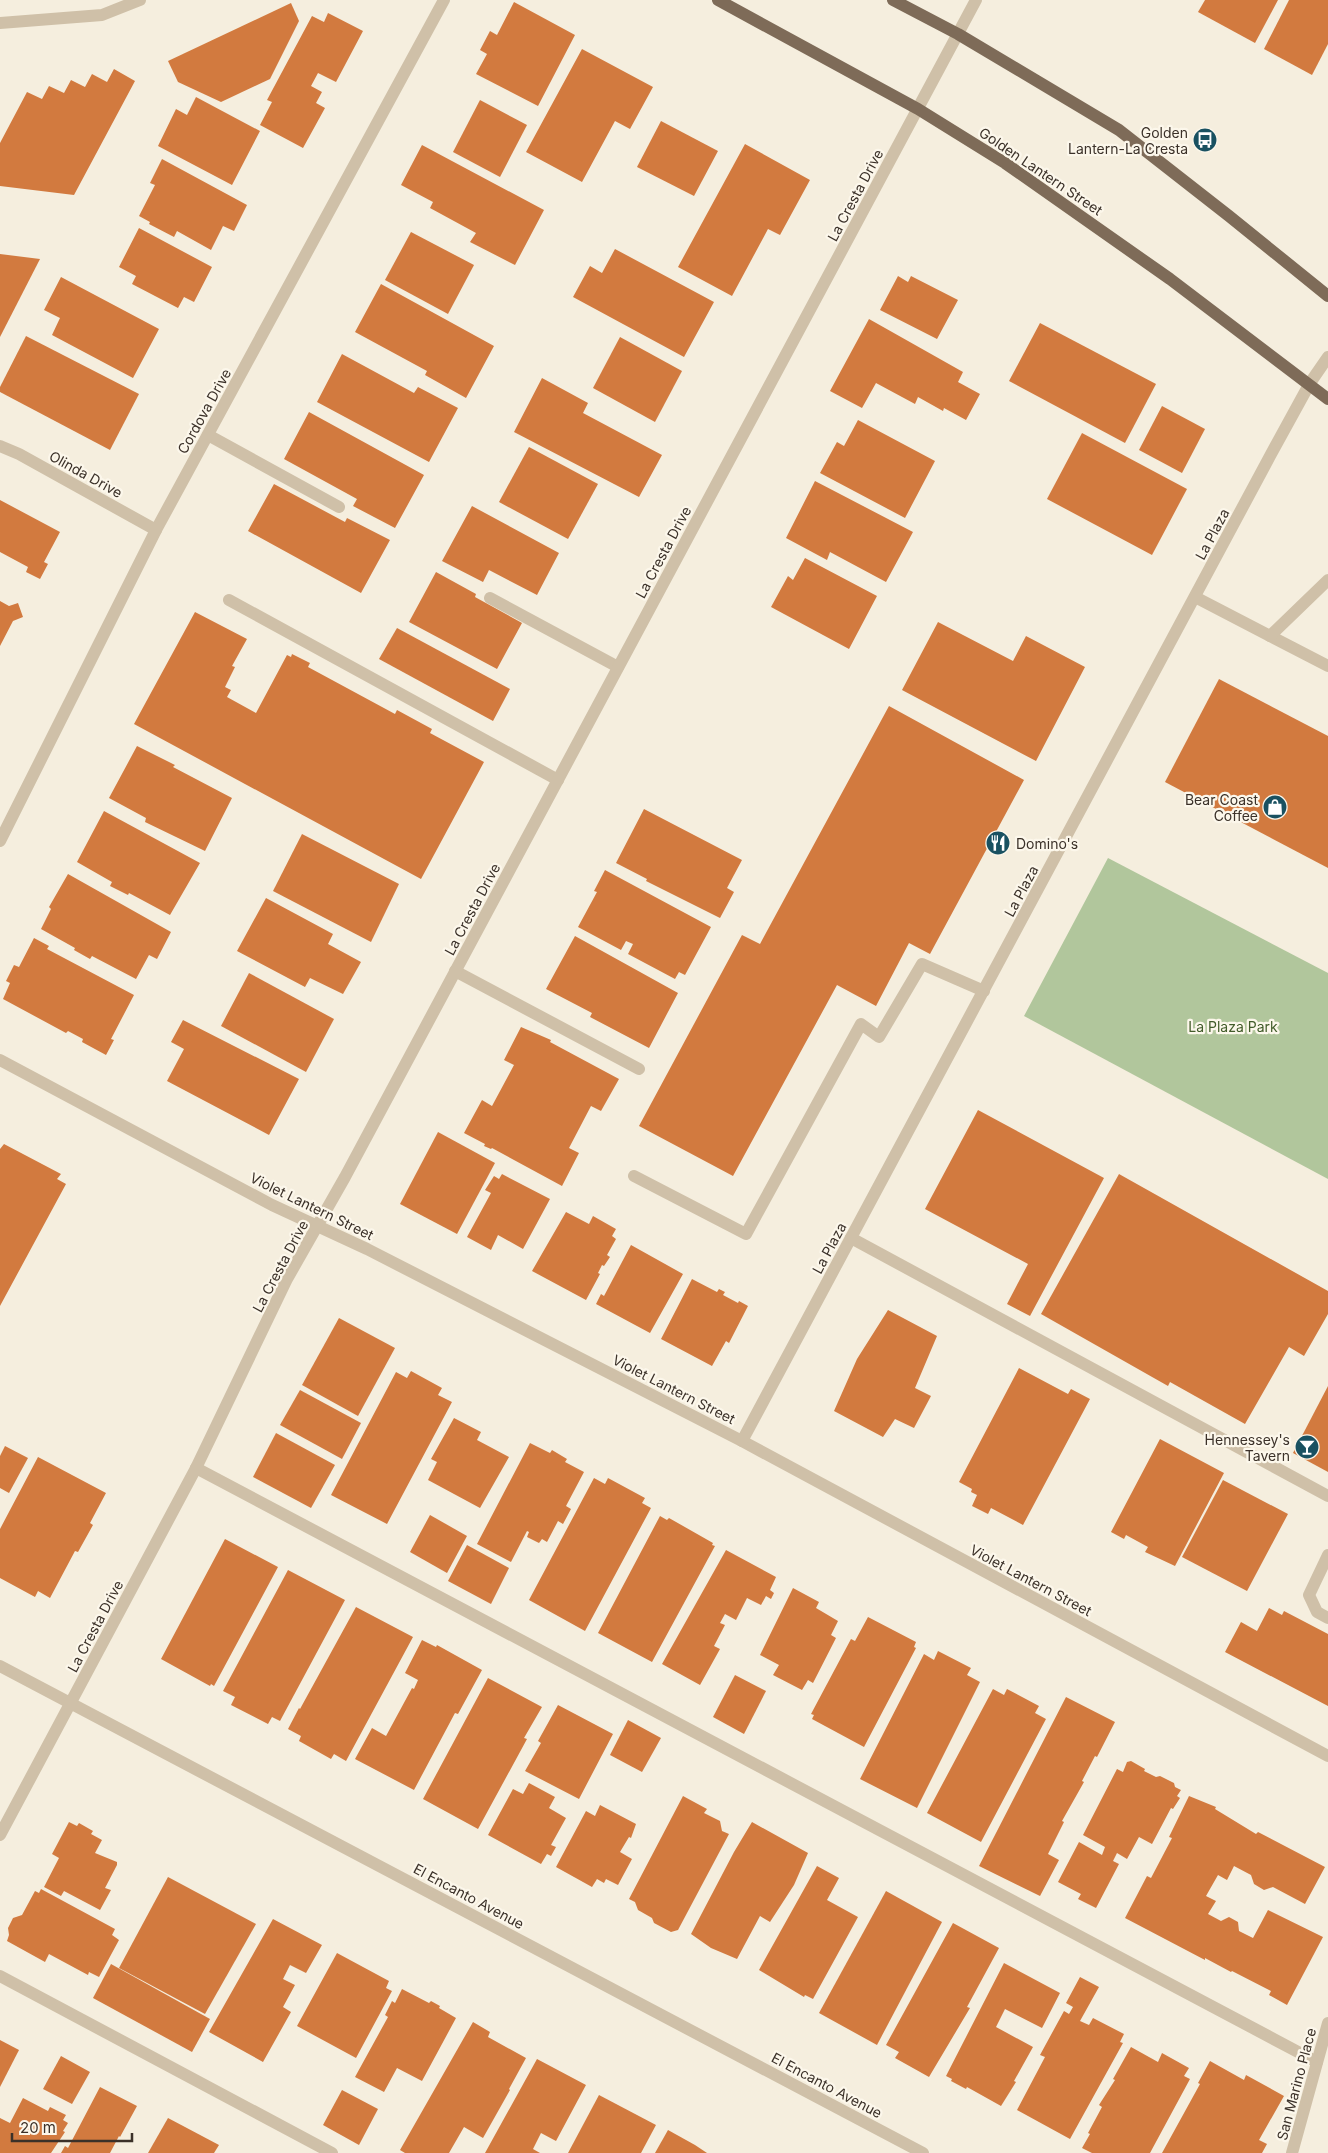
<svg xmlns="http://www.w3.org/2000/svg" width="1328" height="2153" font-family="Inter,sans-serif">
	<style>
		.green { fill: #b1c69c }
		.building { fill: #d27a3f }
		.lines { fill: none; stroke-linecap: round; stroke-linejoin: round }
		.minor { stroke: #cfc0a8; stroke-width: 12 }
		.major { stroke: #7e6b58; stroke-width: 12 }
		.labels { text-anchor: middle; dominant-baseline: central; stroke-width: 4.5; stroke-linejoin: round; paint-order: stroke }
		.poi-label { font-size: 14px; fill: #3b3129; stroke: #fcf7eb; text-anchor: end }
		.street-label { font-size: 14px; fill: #3b3129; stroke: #fcf7eb }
		.park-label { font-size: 14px; fill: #425c2a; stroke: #fcf7eb }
	</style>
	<rect width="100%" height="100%" fill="#f5eede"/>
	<polygon class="green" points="1108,858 1328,973 1328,1179 1024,1016"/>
	<g class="building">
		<polygon points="1205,0 1278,0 1255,43 1198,12"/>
		<polygon points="1289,0 1328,0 1328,44 1312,75 1264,49"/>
		<polygon points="514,2 575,35 538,106 476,74 487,54 480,50 490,31 497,35"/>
		<polygon points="291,3 299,21 270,79 221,102 178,82 168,61"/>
		<polygon points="328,13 363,31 336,82 318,73 311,86 322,92 316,103 325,108 303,148 260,125 272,102 267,100 312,16 324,22"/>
		<polygon points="582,49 653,87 630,129 615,121 582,182 526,152"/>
		<polygon points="114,69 135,81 74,195 0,186 0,143 27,92 42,99 49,86 64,93 71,80 85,87 92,74 107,82"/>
		<polygon points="196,97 260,131 232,185 158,146 176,109 187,115"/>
		<polygon points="480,100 527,125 500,177 453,152"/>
		<polygon points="661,121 718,151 694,196 637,167"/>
		<polygon points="745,144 810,180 780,235 768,229 732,296 678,267"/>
		<polygon points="422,145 544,210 515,265 470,242 476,233 430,208 433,202 401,185"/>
		<polygon points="162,159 247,205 234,231 223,226 211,250 177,231 174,237 149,224 150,222 139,216 155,185 150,183"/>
		<polygon points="139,228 212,267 194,302 184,297 178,308 132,284 136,276 119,267"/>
		<polygon points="411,232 474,265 448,314 385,280"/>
		<polygon points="615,249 714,302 684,357 573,297 590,266 602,273"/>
		<polygon points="0,254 40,259 0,337"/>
		<polygon points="898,276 908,282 911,276 958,300 937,339 880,310"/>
		<polygon points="61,277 159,329 133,378 52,335 60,318 44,310"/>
		<polygon points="381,284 494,346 466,398 425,375 427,371 355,332"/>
		<polygon points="869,319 963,372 958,382 980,394 966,420 944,408 943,411 918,397 915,404 876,383 862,408 830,391"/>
		<polygon points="1040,323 1156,384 1125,443 1009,381"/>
		<polygon points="26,336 139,394 110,450 0,392 0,387"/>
		<polygon points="620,337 682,371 655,422 593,388"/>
		<polygon points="342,354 414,393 418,387 458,408 429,462 317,402"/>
		<polygon points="542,378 588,403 583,413 662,455 639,497 514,432"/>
		<polygon points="1162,406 1205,429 1182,473 1139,450"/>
		<polygon points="309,412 424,475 395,528 353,506 357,499 284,459"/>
		<polygon points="858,420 935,461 905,518 820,473 837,442 844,446"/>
		<polygon points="1082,433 1187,489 1152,555 1047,499"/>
		<polygon points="529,447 598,484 568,539 499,502"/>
		<polygon points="815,481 913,532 886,582 830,552 827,560 786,538"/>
		<polygon points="274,484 345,522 347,518 390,540 361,593 248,531"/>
		<polygon points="0,500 60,532 44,562 48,564 40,579 26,572 28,567 0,552"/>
		<polygon points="472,506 559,553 537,595 489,570 483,582 442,561"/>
		<polygon points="805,558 877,596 849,649 771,607 788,576 793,580"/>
		<polygon points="436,572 476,594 475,597 522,623 497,669 409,622"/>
		<polygon points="0,601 9,606 18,603 23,617 13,621 0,646"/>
		<polygon points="195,612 247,639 232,666 235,667 225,687 231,690 227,697 256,713 287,655 291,657 292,654 310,663 308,667 395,714 397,710 432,729 430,733 484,762 421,879 134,724"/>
		<polygon points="938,622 1013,661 1026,636 1085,667 1036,761 902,690"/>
		<polygon points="397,628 510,689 493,721 379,659"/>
		<polygon points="1219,679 1328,736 1328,868 1165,782"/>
		<polygon points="889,706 1024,780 930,954 909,943 876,1006 837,985 733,1176 639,1126 742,935 760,944"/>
		<polygon points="137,746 175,765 173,767 232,798 205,851 145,822 146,818 109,798"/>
		<polygon points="644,809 742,860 727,888 734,892 720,918 646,881 647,879 616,863"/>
		<polygon points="104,811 200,863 170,915 129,893 128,895 110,886 112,882 77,862"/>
		<polygon points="302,834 399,884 371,942 273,891"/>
		<polygon points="605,870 711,927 685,975 679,972 675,979 628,954 633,944 626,941 621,950 578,927 597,892 594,891"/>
		<polygon points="68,874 171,932 157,959 149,955 136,979 92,956 90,959 74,950 75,948 41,929 51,909 49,907"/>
		<polygon points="266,898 333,934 328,944 361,962 343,994 310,978 305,987 237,951"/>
		<polygon points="575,936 678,993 649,1048 590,1017 592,1013 546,989"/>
		<polygon points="34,938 49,946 47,949 134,995 111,1039 114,1040 106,1055 82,1042 83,1039 68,1031 66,1033 3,999 10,983 6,981 14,965 19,967"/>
		<polygon points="249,973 334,1019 306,1072 221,1026"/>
		<polygon points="183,1020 299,1079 269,1135 167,1081 184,1049 171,1042"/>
		<polygon points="521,1027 551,1040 550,1042 619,1079 601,1111 591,1106 569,1148 579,1153 562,1186 492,1148 491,1149 484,1146 485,1144 464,1133 482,1100 492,1106 514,1065 504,1060"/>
		<polygon points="978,1110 1104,1178 1030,1316 1007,1304 1028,1264 925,1209"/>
		<polygon points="438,1132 495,1163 457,1234 400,1204"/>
		<polygon points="4,1144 61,1174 57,1179 66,1184 0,1306 0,1149"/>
		<polygon points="502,1174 550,1199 523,1249 498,1235 491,1250 467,1237 491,1193 485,1190 494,1176 499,1179"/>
		<polygon points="1119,1174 1328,1291 1328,1314 1304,1356 1289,1347 1245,1424 1170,1382 1168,1386 1041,1314"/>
		<polygon points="566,1212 589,1224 593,1216 616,1229 612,1236 616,1239 607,1255 610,1257 604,1266 602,1265 598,1273 600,1274 586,1300 532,1271"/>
		<polygon points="631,1245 683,1274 650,1333 596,1304 601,1294 604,1296"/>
		<polygon points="692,1279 717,1292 719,1289 725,1292 723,1295 738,1303 739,1301 748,1306 729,1343 726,1341 712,1366 661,1339"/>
		<polygon points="888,1310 937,1336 915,1388 931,1396 914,1428 895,1419 883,1437 834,1411 857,1359"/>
		<polygon points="339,1318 395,1348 358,1416 302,1385"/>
		<polygon points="1019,1368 1068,1394 1071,1389 1090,1399 1023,1525 991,1508 988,1514 972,1506 977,1495 971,1492 972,1489 959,1482"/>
		<polygon points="411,1371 442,1388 438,1395 452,1402 387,1524 331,1495 396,1372 407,1378"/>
		<polygon points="1328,1386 1328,1472 1293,1453"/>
		<polygon points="300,1390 361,1423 342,1459 280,1425"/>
		<polygon points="454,1418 481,1432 477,1440 509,1457 480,1508 428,1480 437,1462 431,1459"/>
		<polygon points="276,1433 335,1465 311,1508 253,1477"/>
		<polygon points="1160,1439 1224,1473 1175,1566 1145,1552 1148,1547 1126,1535 1124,1539 1111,1532"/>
		<polygon points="530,1443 550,1453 552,1450 567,1459 565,1462 584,1472 566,1506 571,1509 563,1524 558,1521 547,1542 542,1539 539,1543 527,1537 529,1532 527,1531 511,1562 477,1544"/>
		<polygon points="5,1446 28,1458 9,1493 0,1488 0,1456"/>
		<polygon points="38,1457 106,1493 90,1523 93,1525 78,1552 75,1551 50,1598 38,1591 35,1597 0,1578 0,1529"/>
		<polygon points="594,1478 605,1484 608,1478 645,1498 642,1503 651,1508 585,1631 529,1600"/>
		<polygon points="1223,1480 1288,1514 1247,1591 1182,1557"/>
		<polygon points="430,1515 467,1536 447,1573 410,1552"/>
		<polygon points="660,1516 667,1520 669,1518 713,1543 712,1545 715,1546 652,1662 598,1633"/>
		<polygon points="225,1539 278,1567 214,1686 211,1684 210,1686 161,1659"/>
		<polygon points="467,1545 509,1568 491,1604 448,1581"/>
		<polygon points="726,1550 776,1577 770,1590 774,1593 771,1599 766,1596 761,1605 747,1598 736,1620 725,1614 720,1623 725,1625 714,1646 720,1649 700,1685 662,1664"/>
		<polygon points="288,1570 345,1600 280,1721 272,1717 268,1724 231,1705 235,1697 223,1691"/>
		<polygon points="793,1588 819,1602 816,1608 838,1621 831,1635 836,1638 813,1683 808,1680 802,1690 773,1675 779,1665 760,1655"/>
		<polygon points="356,1607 413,1637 346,1761 334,1754 331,1759 299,1741 301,1736 288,1729 299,1708 300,1709"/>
		<polygon points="1269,1608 1282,1615 1284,1611 1328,1634 1328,1706 1225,1652 1241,1622 1257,1631"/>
		<polygon points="868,1617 916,1642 914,1647 916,1648 864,1747 812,1719 814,1715 811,1714 851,1639 855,1641"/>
		<polygon points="422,1640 436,1647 437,1645 482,1670 458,1714 455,1713 414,1790 355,1759 372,1728 386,1736 412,1688 414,1689 418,1680 405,1673"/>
		<polygon points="938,1651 971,1668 967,1675 980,1682 917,1808 860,1779 924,1654 934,1660"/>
		<polygon points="735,1675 766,1691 744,1734 713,1717"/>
		<polygon points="488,1678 542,1707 524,1738 527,1739 478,1829 423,1799"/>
		<polygon points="993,1689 1004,1695 1007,1689 1039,1706 1035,1713 1046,1719 981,1842 927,1813"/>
		<polygon points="1066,1697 1115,1722 1097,1757 1095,1756 1082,1781 1084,1782 1062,1821 1064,1822 1048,1854 1059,1860 1040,1896 979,1866"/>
		<polygon points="558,1705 613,1734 579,1799 525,1771 541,1743 538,1741"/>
		<polygon points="628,1720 661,1738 642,1772 610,1755"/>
		<polygon points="1131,1761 1145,1769 1144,1771 1156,1777 1160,1776 1174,1783 1175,1787 1181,1790 1177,1796 1180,1798 1173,1809 1171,1808 1152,1844 1139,1837 1127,1859 1117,1853 1113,1861 1119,1864 1096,1908 1078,1899 1081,1894 1058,1882 1079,1842 1102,1855 1105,1847 1083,1835 1117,1769 1123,1772 1127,1762"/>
		<polygon points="529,1783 555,1797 549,1808 566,1818 551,1845 556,1847 551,1856 547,1854 541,1864 488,1835 513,1789 523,1794"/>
		<polygon points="683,1796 707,1809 704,1813 720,1821 722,1831 729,1834 678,1930 671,1932 654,1923 652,1918 638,1910 635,1902 629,1899"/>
		<polygon points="1189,1796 1216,1807 1215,1809 1256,1834 1258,1832 1325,1867 1305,1904 1273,1887 1264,1890 1254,1884 1251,1875 1234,1866 1227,1880 1218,1875 1206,1896 1216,1901 1208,1914 1221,1921 1229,1917 1238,1922 1239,1931 1253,1938 1268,1910 1323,1937 1287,2005 1269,1995 1271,1991 1232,1971 1231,1972 1205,1958 1205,1960 1125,1918 1147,1876 1151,1878 1172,1838 1169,1837"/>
		<polygon points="600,1805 636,1824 631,1838 629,1837 620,1852 632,1859 618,1885 606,1879 604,1883 597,1879 592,1887 556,1867 586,1811 595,1816"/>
		<polygon points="69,1822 77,1826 79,1823 93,1831 91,1834 102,1840 95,1853 117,1862 117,1865 105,1888 111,1890 100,1910 64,1891 61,1896 44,1887 59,1858 52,1854"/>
		<polygon points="752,1822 808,1853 794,1885 770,1922 760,1916 737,1959 711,1948 691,1934 734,1852"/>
		<polygon points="817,1866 839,1878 827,1900 858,1917 813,1999 805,1995 804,1997 759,1970"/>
		<polygon points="168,1877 256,1924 205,2014 119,1968"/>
		<polygon points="41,1889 115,1929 112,1935 119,1940 99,1977 89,1972 88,1975 49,1954 45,1962 7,1941 9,1935 8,1928 13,1918 22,1915 35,1891 39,1893"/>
		<polygon points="886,1891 942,1922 877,2045 819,2013"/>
		<polygon points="273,1919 322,1945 306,1973 290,1965 283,1979 295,1985 283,2007 291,2012 263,2062 209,2032"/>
		<polygon points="953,1923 999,1948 967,2007 970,2008 929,2077 895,2058 899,2052 886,2045"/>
		<polygon points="337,1953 389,1981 386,1988 392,1991 356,2058 297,2026"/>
		<polygon points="1004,1963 1060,1993 1042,2028 1005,2009 996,2027 1033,2047 1014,2081 1016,2082 1001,2106 967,2087 966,2089 951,2081 952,2079 946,2076"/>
		<polygon points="111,1964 210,2019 192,2052 93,1998"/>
		<polygon points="1080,1977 1099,1987 1080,2021 1089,2025 1093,2018 1124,2034 1120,2042 1123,2043 1070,2139 1017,2110 1045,2057 1040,2055 1064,2011 1069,2014 1073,2007 1066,2003"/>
		<polygon points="402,1989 429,2003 431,2001 440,2006 439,2008 456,2018 422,2081 397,2068 384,2092 355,2077 388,2017 385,2015 392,2001 395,2003"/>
		<polygon points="473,2022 490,2032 488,2037 526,2058 509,2089 510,2090 483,2138 464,2127 449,2153 405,2153 400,2150"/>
		<polygon points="0,2040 19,2050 0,2087"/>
		<polygon points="1131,2047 1158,2062 1162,2053 1189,2068 1184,2076 1190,2079 1150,2153 1092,2153 1082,2148 1090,2134 1088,2133 1102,2107 1099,2105 1115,2080 1113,2079"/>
		<polygon points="61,2056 90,2072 72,2104 43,2089"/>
		<polygon points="537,2059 586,2085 556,2141 541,2133 533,2149 540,2153 485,2153"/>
		<polygon points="1210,2061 1244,2080 1246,2075 1284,2096 1259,2140 1267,2144 1262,2153 1162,2153 1200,2084 1198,2083"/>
		<polygon points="100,2087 137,2106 120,2137 119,2136 110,2153 61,2153 65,2146 68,2148"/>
		<polygon points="342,2090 378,2109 359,2145 323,2125"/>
		<polygon points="599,2095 656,2125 641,2153 568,2153"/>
		<polygon points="23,2098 48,2111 50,2107 66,2115 63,2120 68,2123 63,2131 65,2132 51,2153 0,2153 0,2118 10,2123"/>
		<polygon points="168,2118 219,2145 214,2153 148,2153"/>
		<polygon points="668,2130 695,2145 707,2153 655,2153"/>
	</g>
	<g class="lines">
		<g class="minor">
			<polyline points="0,23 102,15 140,0"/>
			<polyline points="208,435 339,507"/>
			<polyline points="0,446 19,454 156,530"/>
			<polyline points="1195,597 1328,666"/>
			<polyline points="490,598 618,667"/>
			<polyline points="229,600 558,780"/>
			<polyline points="1270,636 1328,580"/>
			<polyline points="0,841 156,530 444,0"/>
			<polyline points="455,971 639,1069"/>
			<polyline points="0,1060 272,1205 367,1249 742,1441 1328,1756"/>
			<polyline points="634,1176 746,1234 861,1024 879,1037 922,964 984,991"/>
			<polyline points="851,1238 1328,1496"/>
			<polyline points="742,1441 1270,456 1310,383 1328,357"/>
			<polyline points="196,1468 1317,2062"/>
			<polyline points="1328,1555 1309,1595 1317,1612 1328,1618"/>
			<polyline points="0,1666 923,2153"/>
			<polyline points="0,1835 196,1468 287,1279 345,1177 976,0"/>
			<polyline points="0,1976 332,2153"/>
			<polyline points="1292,2153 1328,2023"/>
		</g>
		<g class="major">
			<polyline points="718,0 918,109 1005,163 1170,279 1328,399"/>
			<polyline points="893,0 958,34 1119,130 1229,216 1328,296"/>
		</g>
	</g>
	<defs>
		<symbol id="bus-disc" viewBox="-11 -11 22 22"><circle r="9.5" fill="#195161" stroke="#fcf7eb"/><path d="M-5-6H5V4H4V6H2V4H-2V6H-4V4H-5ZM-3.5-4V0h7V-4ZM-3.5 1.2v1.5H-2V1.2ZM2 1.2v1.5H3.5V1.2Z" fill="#fff"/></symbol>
		<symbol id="shop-disc" viewBox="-11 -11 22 22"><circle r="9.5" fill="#195161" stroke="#fcf7eb"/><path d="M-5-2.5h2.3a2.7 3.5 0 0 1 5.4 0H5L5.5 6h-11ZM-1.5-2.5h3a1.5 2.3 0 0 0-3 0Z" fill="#fff"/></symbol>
		<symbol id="restaurant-disc" viewBox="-11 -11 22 22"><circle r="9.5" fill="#195161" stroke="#fcf7eb"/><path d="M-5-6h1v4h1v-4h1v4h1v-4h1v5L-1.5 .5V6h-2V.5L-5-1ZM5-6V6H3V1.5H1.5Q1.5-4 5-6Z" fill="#fff"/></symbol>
		<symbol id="bar-disc" viewBox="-11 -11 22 22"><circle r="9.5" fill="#195161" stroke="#fcf7eb"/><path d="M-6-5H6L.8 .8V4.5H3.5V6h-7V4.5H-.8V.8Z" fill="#fff"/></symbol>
	</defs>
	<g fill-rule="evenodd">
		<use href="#bus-disc" x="1191" y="126" width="28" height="28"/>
		<use href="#shop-disc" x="1261" y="793" width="28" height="28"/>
		<use href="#restaurant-disc" x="984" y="829" width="28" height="28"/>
		<use href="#bar-disc" x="1293" y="1433" width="28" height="28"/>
	</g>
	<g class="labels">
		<g class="poi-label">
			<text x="1188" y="132">Golden<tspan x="1188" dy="16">Lantern-La Cresta</tspan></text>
			<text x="1258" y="799">Bear Coast<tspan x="1258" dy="16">Coffee</tspan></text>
			<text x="1016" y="843" text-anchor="start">Domino's</text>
			<text x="1290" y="1439">Hennessey's<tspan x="1290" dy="16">Tavern</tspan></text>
		</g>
		<g class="street-label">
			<text transform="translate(1041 171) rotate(34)">Golden Lantern Street</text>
			<text transform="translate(855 195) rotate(-62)">La Cresta Drive</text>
			<text transform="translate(204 411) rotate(-61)">Cordova Drive</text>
			<text transform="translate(86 474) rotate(29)">Olinda Drive</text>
			<text transform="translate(1212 534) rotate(-62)">La Plaza</text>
			<text transform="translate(663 552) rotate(-62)">La Cresta Drive</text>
			<text transform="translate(1021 891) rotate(-62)">La Plaza</text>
			<text transform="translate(472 909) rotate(-62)">La Cresta Drive</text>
			<text transform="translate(312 1206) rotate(26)">Violet Lantern Street</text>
			<text transform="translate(829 1248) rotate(-62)">La Plaza</text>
			<text transform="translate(280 1266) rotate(-62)">La Cresta Drive</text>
			<text transform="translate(674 1389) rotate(27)">Violet Lantern Street</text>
			<text transform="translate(1031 1580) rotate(28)">Violet Lantern Street</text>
			<text transform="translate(95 1626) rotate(-62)">La Cresta Drive</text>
			<text transform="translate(469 1896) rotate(28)">El Encanto Avenue</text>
			<text transform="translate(1296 2084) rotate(-75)">San Marino Place</text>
			<text transform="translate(827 2085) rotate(28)">El Encanto Avenue</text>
		</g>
		<g class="park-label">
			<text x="1233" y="1026">La Plaza Park</text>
		</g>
	</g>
	<path d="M12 2133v8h120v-8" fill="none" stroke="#3b3129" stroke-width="2.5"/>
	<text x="20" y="2133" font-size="15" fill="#3b3129" stroke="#fcf7eb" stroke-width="4" paint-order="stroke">20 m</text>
</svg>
